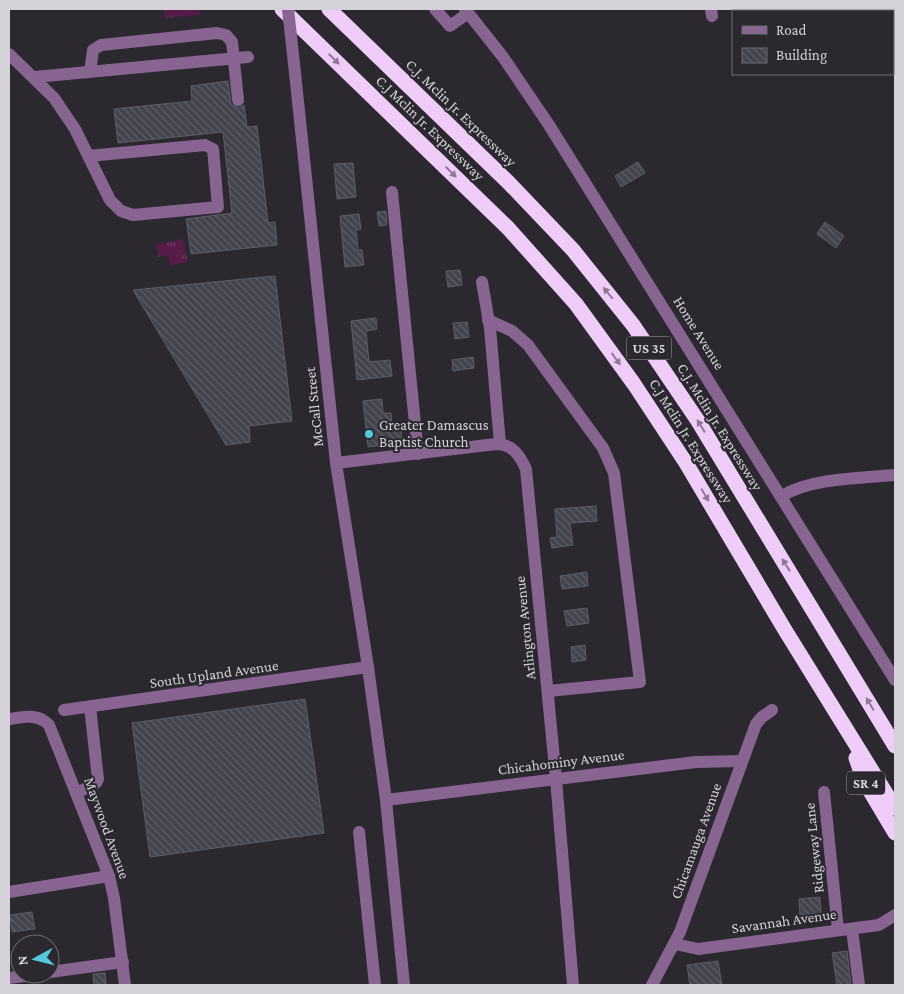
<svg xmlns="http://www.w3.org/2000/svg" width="904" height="994" font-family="'Crimson Pro',serif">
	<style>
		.grass { fill: url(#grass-tufts) }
		.building { fill: url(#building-back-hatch); stroke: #5c5d67 }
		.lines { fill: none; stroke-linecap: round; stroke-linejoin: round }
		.minor { stroke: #886491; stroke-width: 12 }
		.highway { stroke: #f0cdf9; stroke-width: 15 }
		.minor-bridge { stroke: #886491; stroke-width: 12 }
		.oneway { fill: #8e7a94 }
		.poi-dot { fill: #54cadd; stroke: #2b2830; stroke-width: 2 }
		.labels { text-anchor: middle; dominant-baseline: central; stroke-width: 4; stroke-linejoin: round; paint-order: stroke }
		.shield { fill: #2b2830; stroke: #a19fa6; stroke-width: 1 }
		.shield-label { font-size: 14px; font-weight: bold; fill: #d4d2d8 }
		.street-label { font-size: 15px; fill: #d4d2d8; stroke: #2b2830 }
		.poi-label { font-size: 15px; fill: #d4d2d8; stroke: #2b2830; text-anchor: start }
	</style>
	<defs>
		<pattern id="grass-tufts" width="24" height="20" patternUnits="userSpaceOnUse" patternTransform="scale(1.25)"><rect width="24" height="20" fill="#561b48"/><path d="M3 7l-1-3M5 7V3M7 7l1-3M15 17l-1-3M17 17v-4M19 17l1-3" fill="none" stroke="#6d3b62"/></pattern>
		<pattern id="building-back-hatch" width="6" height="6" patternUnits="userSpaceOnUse" patternTransform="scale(1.25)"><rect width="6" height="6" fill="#42434c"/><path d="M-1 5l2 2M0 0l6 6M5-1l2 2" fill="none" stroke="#5c5d65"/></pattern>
	</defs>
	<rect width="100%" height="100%" fill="#2b2830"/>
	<g class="grass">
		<polygon points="164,9 199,9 200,15 165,18"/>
		<polygon points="183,239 188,262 170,266 168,255 158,257 156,245"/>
	</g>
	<g class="building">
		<polygon points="228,81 231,104 238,108 244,105 247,127 257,126 268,223 275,222 277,245 191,254 186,219 232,213 223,132 118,143 114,109 192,101 191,86"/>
		<polygon points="638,162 645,173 621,187 615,176"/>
		<polygon points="353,163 356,197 337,199 334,164"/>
		<polygon points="386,211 387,225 379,226 377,212"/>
		<polygon points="359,214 361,229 356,230 358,250 362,250 364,265 345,267 340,216"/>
		<polygon points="825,222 844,236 836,248 817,234"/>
		<polygon points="460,270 462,285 448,287 446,271"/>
		<polygon points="275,276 292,421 249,426 250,442 226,445 133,290"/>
		<polygon points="376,318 377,329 366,331 369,362 390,360 392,376 357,380 351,321"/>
		<polygon points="467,322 469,337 455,339 453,323"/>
		<polygon points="473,357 474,368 453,371 452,360"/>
		<polygon points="382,399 383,413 391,413 392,427 401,427 402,443 368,447 363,401"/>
		<polygon points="596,506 597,521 570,523 573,545 552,548 550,538 557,537 555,509"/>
		<polygon points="587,572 588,586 562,589 560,576"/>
		<polygon points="587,608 589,623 567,626 564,611"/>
		<polygon points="585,645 586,660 572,662 571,647"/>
		<polygon points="305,699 324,833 150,857 132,723"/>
		<polygon points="820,897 821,913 800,915 799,899"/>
		<polygon points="32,912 35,929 12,932 10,915"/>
		<polygon points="847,951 851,985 837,985 832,953"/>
		<polygon points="718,961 722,985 690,985 687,965"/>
		<polygon points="105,973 106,985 94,985 93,974"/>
	</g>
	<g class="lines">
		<g class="minor">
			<polyline points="435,9 450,26 468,13"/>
			<polyline points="465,9 503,57 549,125 895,680"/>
			<polyline points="711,9 712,16"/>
			<polyline points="9,54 54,98 75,129 110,200 121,211 133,215 218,207 213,149 205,145 88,156"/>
			<polyline points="90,72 93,50 101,45 217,33 226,35 232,42 238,100"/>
			<polyline points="295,73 336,463 368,667 386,800 404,985"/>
			<polyline points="35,77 248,57"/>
			<polyline points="392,192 418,454"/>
			<polyline points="482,282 490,328 500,444"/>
			<polyline points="488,320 512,331 528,345 603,448 614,473 640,682 548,691"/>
			<path d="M 336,463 L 496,444 C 513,444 520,456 526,469 L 556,779 L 573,985"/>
			<path d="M 782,496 C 811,478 861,478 895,475"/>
			<polyline points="64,710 368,667"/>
			<path d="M 9,719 C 25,717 37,713 49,725 L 109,876 L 114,898 L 125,985"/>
			<polyline points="824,792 838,930"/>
			<polyline points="77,793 96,783 98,779 90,707"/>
			<polyline points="386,800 696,762 742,761"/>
			<polyline points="359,832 375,985"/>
			<polyline points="9,892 109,876"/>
			<polyline points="852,929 859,985"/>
			<polyline points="675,944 698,949 879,925 895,915"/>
			<polyline points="50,972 123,962"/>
			<polyline points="9,978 39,974"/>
			<polyline points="652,985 680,932 756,724 762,717 772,710"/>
		</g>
		<g class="highway">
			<polyline points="282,9 508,228 576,304 634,384 686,463 785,630 895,808"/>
			<polyline points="329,9 508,182 573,250 633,325 698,421 895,746"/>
			<polyline points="856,758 864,781 895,833"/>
		</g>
		<polyline class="minor-bridge" points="288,9 295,73"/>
	</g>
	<defs><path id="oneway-solid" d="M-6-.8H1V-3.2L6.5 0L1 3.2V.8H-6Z" transform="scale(1.25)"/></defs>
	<g class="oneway">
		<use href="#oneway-solid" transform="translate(334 59) rotate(44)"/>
		<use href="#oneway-solid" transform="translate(451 172) rotate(44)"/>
		<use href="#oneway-solid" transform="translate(608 293) rotate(-129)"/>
		<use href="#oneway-solid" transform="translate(616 359) rotate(54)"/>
		<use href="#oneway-solid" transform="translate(701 426) rotate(-122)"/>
		<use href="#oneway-solid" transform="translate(705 495) rotate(59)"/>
		<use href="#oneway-solid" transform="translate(786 565) rotate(-122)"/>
		<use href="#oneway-solid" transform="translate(870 704) rotate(-121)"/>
	</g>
	<circle class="poi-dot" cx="369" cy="434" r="5"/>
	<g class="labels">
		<g class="shield">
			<rect x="626.5" y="336.5" width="45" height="23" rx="4"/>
			<rect x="847" y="771.5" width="38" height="23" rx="4"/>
		</g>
		<g class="shield-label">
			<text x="649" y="348">US 35</text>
			<text x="866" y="783">SR 4</text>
		</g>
		<g class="street-label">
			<text transform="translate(461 113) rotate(44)">C.J. Mclin Jr. Expressway</text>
			<text transform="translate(430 128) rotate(44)">C.J Mclin Jr. Expressway</text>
			<text transform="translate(699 333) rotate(58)">Home Avenue</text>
			<text transform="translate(314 407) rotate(-96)">McCall Street</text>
			<text transform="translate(720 427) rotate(58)">C.J. Mclin Jr. Expressway</text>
			<text transform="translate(691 441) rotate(58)">C.J Mclin Jr. Expressway</text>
			<text transform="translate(525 628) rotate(-96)">Arlington Avenue</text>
			<text transform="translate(214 674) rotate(-8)">South Upland Avenue</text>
			<text transform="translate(561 762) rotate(-7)">Chicahominy Avenue</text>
			<text transform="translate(107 828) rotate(70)">Maywood Avenue</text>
			<text transform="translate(696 841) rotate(-70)">Chicamauga Avenue</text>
			<text transform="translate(814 848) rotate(-96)">Ridgeway Lane</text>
			<text transform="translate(784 921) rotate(-8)">Savannah Avenue</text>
		</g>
		<g class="poi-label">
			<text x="379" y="425">Greater Damascus<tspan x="379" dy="17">Baptist Church</tspan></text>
		</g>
	</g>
	<rect width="904" height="994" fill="none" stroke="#d4d2d8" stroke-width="20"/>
	<rect x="732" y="10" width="162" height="65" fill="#2b2830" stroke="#6f6c73"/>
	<rect x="742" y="26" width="25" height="8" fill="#886491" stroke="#6f6c73"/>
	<text x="776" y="35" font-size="15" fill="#d4d2d8">Road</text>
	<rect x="742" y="48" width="25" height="15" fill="url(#building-back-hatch)" stroke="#6f6c73"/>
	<text x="776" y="60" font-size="15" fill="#d4d2d8">Building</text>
	<g transform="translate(35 959) rotate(263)"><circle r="24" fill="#2b2830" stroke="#6f6c73"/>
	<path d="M0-4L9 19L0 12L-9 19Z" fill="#54cadd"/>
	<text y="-8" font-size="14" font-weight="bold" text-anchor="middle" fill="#d4d2d8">N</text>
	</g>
</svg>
